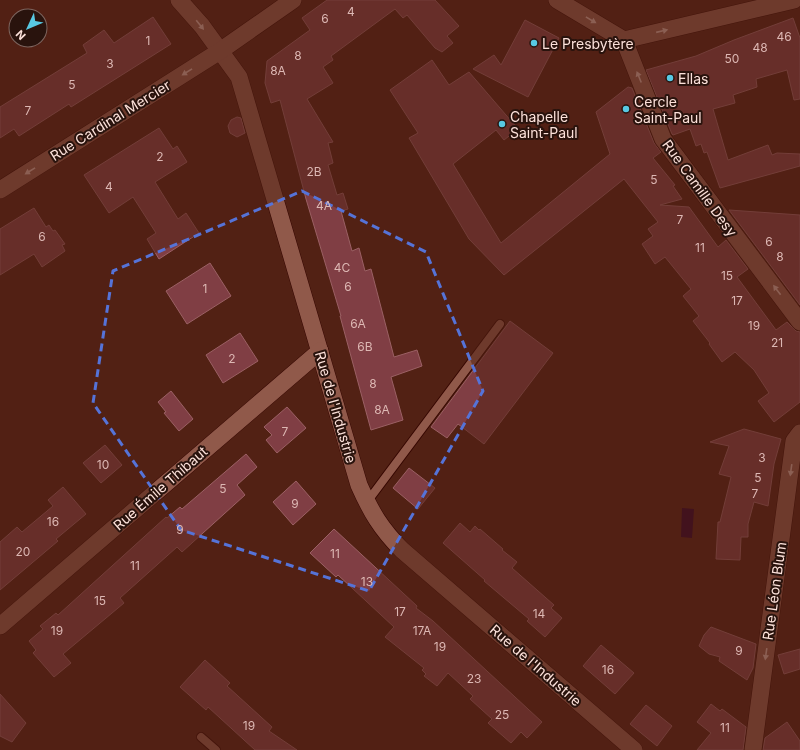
<svg xmlns="http://www.w3.org/2000/svg" width="800" height="750" font-family="Inter,sans-serif">
	<style>
		.water { fill: #2f0028 }
		.building { fill: #803e44; stroke: #9b6064 }
		.lines { fill: none; stroke-linecap: round; stroke-linejoin: round }
		.service-casing { stroke: #350600; stroke-width: 10 }
		.minor-casing { stroke: #350600; stroke-width: 18 }
		.service { stroke: #90594a; stroke-width: 8 }
		.minor { stroke: #90594a; stroke-width: 17 }
		.oneway { fill: #d1aba0 }
		.marked { fill: none; stroke: #5573d8; stroke-width: 3; stroke-dasharray: 8 5; stroke-linejoin: round }
		.poi-dot { fill: #58c9e3; stroke: #29130d; stroke-width: 1.5 }
		.labels { text-anchor: middle; dominant-baseline: central; stroke-width: 4; stroke-linejoin: round; paint-order: stroke }
		.number-label { font-size: 12px; fill: #ddb8b4 }
		.poi-label { font-size: 14px; fill: #fce1da; stroke: #29130d; text-anchor: start }
		.street-label { font-size: 14px; fill: #fce1da; stroke: #29130d }
	</style>
	<rect width="100%" height="100%" fill="#522114"/>
	<polygon class="water" points="682,508 694,509 692,538 681,537"/>
	<g class="building">
		<polygon points="327,0 435,0 459,26 447,36 453,43 442,52 435,48 407,15 403,18 395,9 331,56 333,60 323,67 333,83 307,99 333,142 328,143 333,163 328,165 337,195 343,193 348,209 341,211 352,251 359,248 365,271 371,269 394,357 417,350 422,366 391,377 403,420 371,430 340,316 341,316 306,199 280,100 271,103 265,83 267,61 310,30 302,18"/>
		<polygon points="153,17 171,44 71,107 69,104 19,136 14,129 0,138 0,107 87,53 83,45 104,30 114,43"/>
		<polygon points="793,18 800,38 800,99 794,100 787,70 756,79 757,87 733,95 735,103 713,109 728,160 768,145 772,155 777,153 800,154 800,166 720,188 707,152 704,153 701,144 696,146 690,129 673,135 672,134 646,70 696,56 734,40"/>
		<polygon points="525,20 559,38 528,97 473,69 494,55 501,65"/>
		<polygon points="432,60 449,85 469,72 518,129 504,140 496,130 453,164 501,243 610,154 596,112 628,87 632,88 654,143 661,152 653,158 675,185 673,186 682,199 660,205 689,207 718,247 726,240 748,269 737,277 776,330 787,322 796,331 800,332 800,402 774,422 758,401 769,393 754,370 735,352 722,362 709,344 710,343 693,321 699,316 683,296 691,289 665,257 655,264 642,244 653,236 648,229 658,222 624,179 504,275 469,239 409,138 418,133 390,90"/>
		<polygon points="237,117 241,118 245,133 237,137 230,133 228,126 231,120"/>
		<polygon points="159,128 173,149 177,146 187,162 155,182 178,219 186,213 199,233 159,259 147,239 156,233 133,197 109,213 84,175"/>
		<polygon points="34,208 46,227 49,225 53,231 55,230 65,244 62,245 65,251 42,267 34,254 0,275 0,229"/>
		<polygon points="729,210 800,215 800,305 738,222"/>
		<polygon points="210,263 231,296 187,324 166,291"/>
		<polygon points="510,321 553,353 484,444 458,424 447,438 431,427"/>
		<polygon points="240,333 258,361 223,383 206,355"/>
		<polygon points="171,391 193,419 179,431 164,413 166,412 158,402"/>
		<polygon points="287,407 306,428 277,453 266,440 272,435 264,427"/>
		<polygon points="744,429 781,439 774,464 768,506 754,502 748,524 748,537 741,537 740,560 716,559 718,522 720,522 731,477 719,474 729,446 710,442"/>
		<polygon points="105,445 122,465 101,483 83,463"/>
		<polygon points="246,454 257,467 237,485 245,495 182,552 177,547 120,598 124,603 63,654 71,663 54,677 33,653 36,650 29,641 43,629 40,626 56,613 58,615 166,517 167,518 180,507 182,509"/>
		<polygon points="409,468 435,488 418,509 393,488"/>
		<polygon points="296,481 316,504 293,525 273,502"/>
		<polygon points="63,487 86,514 56,539 58,541 0,590 0,542 17,527 22,532 53,506 48,500"/>
		<polygon points="460,523 470,532 475,526 479,530 480,529 503,549 502,550 517,562 512,568 554,605 551,608 562,618 545,637 527,621 529,619 484,581 485,580 443,543"/>
		<polygon points="334,529 417,606 416,608 433,621 542,722 527,738 521,732 511,743 488,723 492,719 470,699 473,696 448,673 437,686 424,676 426,674 422,670 424,668 385,637 394,627 338,575 336,577 310,553"/>
		<polygon points="711,627 756,644 753,668 747,680 719,661 720,657 709,654 699,646 704,635"/>
		<polygon points="601,645 634,673 615,694 583,666"/>
		<polygon points="800,649 800,669 784,674 778,655"/>
		<polygon points="205,660 230,683 227,686 272,727 269,731 297,750 255,750 208,707 206,710 180,687"/>
		<polygon points="0,694 26,723 12,742 0,736"/>
		<polygon points="711,704 720,711 722,709 746,727 743,750 697,750 711,733 697,722"/>
		<polygon points="646,705 672,726 657,746 630,724"/>
		<polygon points="787,722 800,741 800,750 763,750 765,738"/>
	</g>
	<g class="lines">
		<defs>
			<g id="service">
				<polyline points="367,502 500,324"/>
				<polyline points="201,737 216,750"/>
			</g>
			<g id="minor">
				<path d="M 179,0 L 202,26 L 239,77 L 359,485 C 371,512 381,529 402,550 L 634,750"/>
				<polyline points="557,0 624,40 794,0"/>
				<polyline points="624,40 663,139 800,322"/>
				<polyline points="0,190 220,51 293,0"/>
				<polyline points="0,626 320,351"/>
				<polyline points="753,750 794,441 800,433"/>
			</g>
		</defs>
		<use href="#service" class="service-casing"/>
		<use href="#minor" class="minor-casing"/>
		<use href="#service" class="service"/>
		<use href="#minor" class="minor"/>
	</g>
	<defs><path id="oneway-solid" d="M-6-.8H1V-3.2L6.5 0L1 3.2V.8H-6Z"/></defs>
	<g class="oneway">
		<use href="#oneway-solid" transform="translate(591 20) rotate(31)"/>
		<use href="#oneway-solid" transform="translate(200 25) rotate(51)"/>
		<use href="#oneway-solid" transform="translate(662 31) rotate(-13)"/>
		<use href="#oneway-solid" transform="translate(187 72) rotate(148)"/>
		<use href="#oneway-solid" transform="translate(639 77) rotate(-112)"/>
		<use href="#oneway-solid" transform="translate(30 171) rotate(148)"/>
		<use href="#oneway-solid" transform="translate(777 290) rotate(-127)"/>
		<use href="#oneway-solid" transform="translate(791 470) rotate(98)"/>
		<use href="#oneway-solid" transform="translate(766 654) rotate(98)"/>
	</g>
	<path d="M0 0H800V750H0ZM 302,191 L 426,252 L 483,391 L 369,591 L 181,530 L 93,403 L 113,271 Z" fill="#522114" fill-opacity=".55" fill-rule="evenodd"/>
	<path class="marked" d="M 302,191 L 426,252 L 483,391 L 369,591 L 181,530 L 93,403 L 113,271 Z"/>
	<g class="poi-dot">
		<circle cx="534" cy="43" r="4"/>
		<circle cx="670" cy="78" r="4"/>
		<circle cx="626" cy="109" r="4"/>
		<circle cx="502" cy="124" r="4"/>
	</g>
	<g class="labels">
		<g class="number-label">
			<text x="351" y="11">4</text>
			<text x="325" y="18">6</text>
			<text x="784" y="36">46</text>
			<text x="148" y="40">1</text>
			<text x="760" y="47">48</text>
			<text x="298" y="55">8</text>
			<text x="732" y="58">50</text>
			<text x="110" y="63">3</text>
			<text x="278" y="70">8A</text>
			<text x="72" y="84">5</text>
			<text x="28" y="110">7</text>
			<text x="160" y="156">2</text>
			<text x="314" y="171">2B</text>
			<text x="654" y="179">5</text>
			<text x="109" y="186">4</text>
			<text x="324" y="205">4A</text>
			<text x="680" y="219">7</text>
			<text x="42" y="236">6</text>
			<text x="769" y="241">6</text>
			<text x="700" y="247">11</text>
			<text x="780" y="256">8</text>
			<text x="342" y="267">4C</text>
			<text x="727" y="275">15</text>
			<text x="348" y="286">6</text>
			<text x="205" y="288">1</text>
			<text x="737" y="300">17</text>
			<text x="358" y="323">6A</text>
			<text x="754" y="325">19</text>
			<text x="777" y="342">21</text>
			<text x="365" y="346">6B</text>
			<text x="232" y="358">2</text>
			<text x="373" y="383">8</text>
			<text x="382" y="409">8A</text>
			<text x="285" y="431">7</text>
			<text x="762" y="457">3</text>
			<text x="103" y="464">10</text>
			<text x="758" y="477">5</text>
			<text x="223" y="488">5</text>
			<text x="755" y="493">7</text>
			<text x="295" y="503">9</text>
			<text x="53" y="521">16</text>
			<text x="180" y="529">9</text>
			<text x="23" y="551">20</text>
			<text x="335" y="553">11</text>
			<text x="135" y="565">11</text>
			<text x="367" y="581">13</text>
			<text x="100" y="600">15</text>
			<text x="400" y="611">17</text>
			<text x="539" y="613">14</text>
			<text x="57" y="630">19</text>
			<text x="422" y="630">17A</text>
			<text x="440" y="646">19</text>
			<text x="739" y="650">9</text>
			<text x="608" y="669">16</text>
			<text x="474" y="678">23</text>
			<text x="502" y="714">25</text>
			<text x="249" y="725">19</text>
			<text x="725" y="727">11</text>
		</g>
		<g class="poi-label">
			<text x="542" y="43">Le Presbytère</text>
			<text x="678" y="78">Ellas</text>
			<text x="634" y="101">Cercle<tspan x="634" dy="16">Saint-Paul</tspan></text>
			<text x="510" y="116">Chapelle<tspan x="510" dy="16">Saint-Paul</tspan></text>
		</g>
		<g class="street-label">
			<text transform="translate(110 120) rotate(-32)">Rue Cardinal Mercier</text>
			<text transform="translate(700 188) rotate(54)">Rue Camille Desy</text>
			<text transform="translate(336 407) rotate(74)">Rue de l'Industrie</text>
			<text transform="translate(160 488) rotate(-41)">Rue Émile Thibaut</text>
			<text transform="translate(774 591) rotate(-82)">Rue Léon Blum</text>
			<text transform="translate(536 665) rotate(41)">Rue de l'Industrie</text>
		</g>
	</g>
	<g transform="translate(28 28) rotate(226)"><circle r="19" fill="#29130d" stroke="#7d655f"/>
	<path d="M0-3L7 15L0 10L-7 15Z" fill="#58c9e3"/>
	<text y="-6" font-size="11" font-weight="bold" text-anchor="middle" fill="#fce1da">N</text>
	</g>
</svg>
